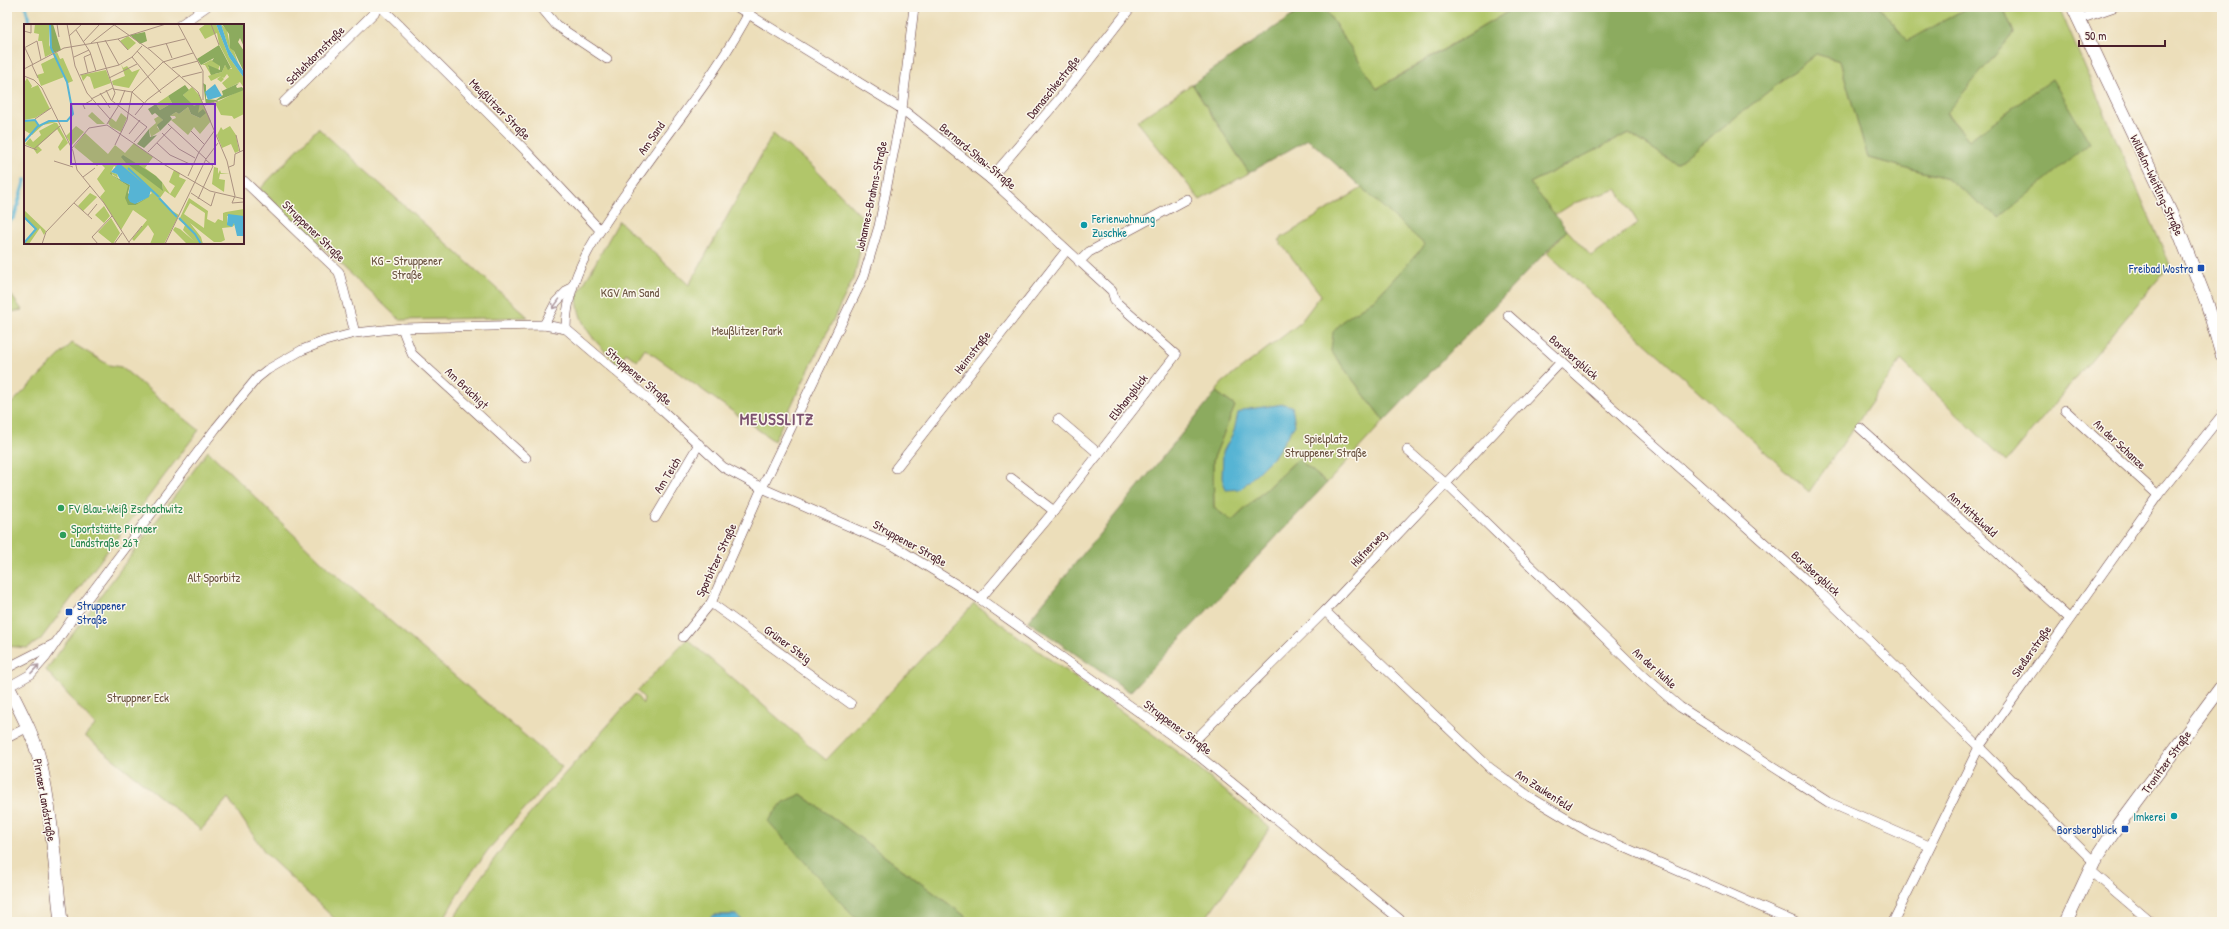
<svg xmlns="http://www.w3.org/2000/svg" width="2229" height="929" font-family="'Patrick Hand',sans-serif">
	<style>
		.green { fill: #b1c66a; stroke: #7e724a }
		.forest { fill: #8cab5e; stroke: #6b6544 }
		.water { fill: #56b4d4; stroke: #506a80 }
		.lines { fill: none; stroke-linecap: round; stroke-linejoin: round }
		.stream { stroke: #56b4d4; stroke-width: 3.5 }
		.street-casing { stroke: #623c40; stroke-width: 10 }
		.secondary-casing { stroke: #623c40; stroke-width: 14 }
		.street { stroke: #fff; stroke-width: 9 }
		.secondary { stroke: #fff; stroke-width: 13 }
		.oneway { stroke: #ae9aa0 }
		.culture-dot { fill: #0f9aa8; stroke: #fbf7ec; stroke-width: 1.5 }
		.transit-dot { fill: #1a4fb4; stroke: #fbf7ec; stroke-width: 1.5 }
		.leisure-dot { fill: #2e9e5b; stroke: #fbf7ec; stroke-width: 1.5 }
		.labels { text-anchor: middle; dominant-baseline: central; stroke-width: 3; stroke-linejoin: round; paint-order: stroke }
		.street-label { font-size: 12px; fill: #4a1f2b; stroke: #fbf7ec }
		.culture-label { font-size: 12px; fill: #0d838f; stroke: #fbf7ec; text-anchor: start }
		.park-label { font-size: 12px; fill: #69513e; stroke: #fbf7ec }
		.transit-label { font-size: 12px; fill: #164399; stroke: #fbf7ec; text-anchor: end }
		.leisure-label { font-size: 12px; fill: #27864d; stroke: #fbf7ec; text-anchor: start }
		.district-label { font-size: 16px; font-weight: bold; letter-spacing: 1px; fill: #7d5270; stroke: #fbf7ec }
		.inset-river { fill: none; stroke: #56b4d4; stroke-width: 2 }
		.inset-road { fill: none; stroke: #ab9281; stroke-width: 1 }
		.view { fill: #7b2cbf; fill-opacity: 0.15; stroke: #7b2cbf; stroke-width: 2 }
		.inset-edge { fill: none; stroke: #4a1f2b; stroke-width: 2 }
	</style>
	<rect width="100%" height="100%" fill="#fbf7ec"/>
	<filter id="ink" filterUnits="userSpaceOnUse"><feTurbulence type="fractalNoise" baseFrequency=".025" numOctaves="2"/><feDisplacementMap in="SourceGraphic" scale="8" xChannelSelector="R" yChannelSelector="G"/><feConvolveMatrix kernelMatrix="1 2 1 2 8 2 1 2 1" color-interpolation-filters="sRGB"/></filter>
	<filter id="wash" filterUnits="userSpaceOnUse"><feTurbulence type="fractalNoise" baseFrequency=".012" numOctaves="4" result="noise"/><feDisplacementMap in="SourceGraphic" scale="16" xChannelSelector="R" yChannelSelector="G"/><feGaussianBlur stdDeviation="0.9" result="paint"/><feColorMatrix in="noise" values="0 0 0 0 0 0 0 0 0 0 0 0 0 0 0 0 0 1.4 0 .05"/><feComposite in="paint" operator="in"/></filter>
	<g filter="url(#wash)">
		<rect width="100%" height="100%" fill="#ecdeba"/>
		<g class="green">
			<polygon points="1324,7 1516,7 1376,89"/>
			<polygon points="1879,7 1968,7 1908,42"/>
			<polygon points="2003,7 2059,7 2170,265 2006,462 1901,360 1809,492 1547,253 1567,230 1591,256 1638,223 1617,189 1574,203 1555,215 1530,183 1629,133 1676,164 1816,54 1840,61 1868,158 1947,178 1999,218 2052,79 1969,140 1946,112 2014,33"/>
			<polygon points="1192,84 1249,173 1200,200 1137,121"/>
			<polygon points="318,128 528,317 400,320 260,189"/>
			<path d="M 773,134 L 813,167 L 866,221 L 855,275 L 774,441 L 645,349 L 637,361 L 626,353 L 618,365 C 597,342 578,328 577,296 L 619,221 L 689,285 Z"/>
			<polygon points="1362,188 1426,245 1375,299 1345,319 1331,351 1384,421 1327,483 1298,459 1232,521 1214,508 1213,460 1235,406 1216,392 1222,383 1299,324 1321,295 1278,240"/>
			<polygon points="7,289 22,310 7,313"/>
			<polygon points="72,343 109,365 121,367 199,430 40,640 27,648 7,646 7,408"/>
			<polygon points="208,451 329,569 562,767 488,850 464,883 442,922 338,922 266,854 228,798 201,830 85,736 95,725 46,670"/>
			<path d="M 974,604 L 1184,757 L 1270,828 L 1203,922 L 973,922 L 801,794 L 852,915 L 864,922 L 744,922 L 736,915 L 714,915 L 707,922 L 452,922 C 500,839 573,767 635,694 L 643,704 L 644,698 L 637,691 L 687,639 L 826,760 Z"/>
		</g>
		<g class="forest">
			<polygon points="1305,7 1324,7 1377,89 1516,7 1879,7 1908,41 1968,7 2003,7 2014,33 1946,113 1969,140 2052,79 2090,143 1999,218 1947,178 1868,158 1840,61 1816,54 1676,164 1629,133 1530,183 1567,230 1384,421 1331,351 1333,332 1345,319 1375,299 1425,245 1308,139 1249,173 1192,84"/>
			<polygon points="1216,392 1235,406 1213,460 1214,508 1232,521 1298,459 1327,483 1130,692 1028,621"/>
			<polygon points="801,794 973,922 864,922 852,915 768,821 783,802"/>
		</g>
		<g class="water">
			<polygon points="1284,404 1292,406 1295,425 1275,455 1241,489 1226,490 1222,478 1223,452 1234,431 1238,413 1242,410"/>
			<polygon points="714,915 736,915 744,922 707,922"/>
		</g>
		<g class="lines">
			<g class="stream">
				<polyline points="26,7 30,25"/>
				<polyline points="7,224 14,217 25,180"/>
			</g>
		</g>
	</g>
	<g filter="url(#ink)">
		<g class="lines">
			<defs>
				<g id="street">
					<polyline points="381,7 526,151 600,230"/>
					<polyline points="541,7 556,25 607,59"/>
					<polyline points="737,7 902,109 990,179 1112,291 1115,301 1176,355 1054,511 980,599"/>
					<polyline points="2080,19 2114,7"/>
					<polyline points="180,25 206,7"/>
					<polyline points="284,102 380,7"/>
					<polyline points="990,179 1060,98 1131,7"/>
					<polyline points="244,181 339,272 355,333"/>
					<polyline points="1079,262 1089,252 1187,199"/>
					<polyline points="1508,315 1823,595 1979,747 2094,862"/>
					<polyline points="544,325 556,302 572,286"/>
					<polyline points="402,328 412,354 526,458"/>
					<path d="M 566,329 C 566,268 610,216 644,168 C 681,116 723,64 752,7"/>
					<polyline points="2065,410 2158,495"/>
					<polyline points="1058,419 1099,454"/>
					<polyline points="1860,428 2069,618"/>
					<polyline points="1407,450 1445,483 1645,677 1680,707 1828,802 1929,846"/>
					<polyline points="896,468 1066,251"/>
					<polyline points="1011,478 1054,511"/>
					<polyline points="655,518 699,444"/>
					<polyline points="711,603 851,704"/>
					<polyline points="1325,611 1490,768 1530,797 1587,831 1795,922"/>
					<polyline points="683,637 711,603 762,488 864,276 879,226 902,109 914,7"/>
					<polyline points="7,668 54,644"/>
					<polyline points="8,687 31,674 46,657 74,616 216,428 257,378 267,370 302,350 325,341 355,333 402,328 544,325 566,329 664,412 723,467 762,488 894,546 980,599 1188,747 1403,922"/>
					<polyline points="7,738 28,727"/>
					<polyline points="1188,747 1325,611 1561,362"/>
					<polyline points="2090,870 2151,922"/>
					<polyline points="1893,922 1979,747 2158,495 2222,415"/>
				</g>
				<g id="secondary">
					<polyline points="2073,7 2176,224 2207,303 2222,355"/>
					<path d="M 7,684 C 19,709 34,735 40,762 C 52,814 55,869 61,922"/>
					<polyline points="2066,922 2094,862 2113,833 2222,686"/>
				</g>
			</defs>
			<use href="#street" class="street-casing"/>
			<use href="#secondary" class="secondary-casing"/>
			<use href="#street" class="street"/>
			<use href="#secondary" class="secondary"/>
		</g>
		<defs><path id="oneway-shaft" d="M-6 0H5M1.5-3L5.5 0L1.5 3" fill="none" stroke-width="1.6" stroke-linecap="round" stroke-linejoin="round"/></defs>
		<g class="oneway">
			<use href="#oneway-shaft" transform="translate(556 304) rotate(126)"/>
			<use href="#oneway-shaft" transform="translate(35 669) rotate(-47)"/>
		</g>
	</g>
	<g class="culture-dot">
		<circle cx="1084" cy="225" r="4"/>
		<circle cx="2174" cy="816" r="4"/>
	</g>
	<g class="transit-dot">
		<rect x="2197" y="264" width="8" height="8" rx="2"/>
		<rect x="65" y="608" width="8" height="8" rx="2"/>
		<rect x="2121" y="825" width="8" height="8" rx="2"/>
	</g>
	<g class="leisure-dot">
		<circle cx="61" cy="508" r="4"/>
		<circle cx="63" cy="535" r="4"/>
	</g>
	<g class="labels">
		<g class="street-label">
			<text transform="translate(315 55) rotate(-45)">Schlehdornstraße</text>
			<text transform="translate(1053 87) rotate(-51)">Damaschkestraße</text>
			<text transform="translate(500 109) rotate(45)">Meußlitzer Straße</text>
			<text transform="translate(651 138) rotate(-55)">Am Sand</text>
			<text transform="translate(978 156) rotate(40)">Bernard-Shaw-Straße</text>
			<text transform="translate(2157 185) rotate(65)">Wilhelm-Weitling-Straße</text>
			<text transform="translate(871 196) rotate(-78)">Johannes-Brahms-Straße</text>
			<text transform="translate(314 231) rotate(44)">Struppener Straße</text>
			<text transform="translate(972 352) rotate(-52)">Heimstraße</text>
			<text transform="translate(1574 357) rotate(41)">Borsbergblick</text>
			<text transform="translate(639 376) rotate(40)">Struppener Straße</text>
			<text transform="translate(467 388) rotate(43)">Am Brüchigt</text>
			<text transform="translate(1128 397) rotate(-52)">Elbhangblick</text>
			<text transform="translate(2120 444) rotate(43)">An der Schanze</text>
			<text transform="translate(667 475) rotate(-58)">Am Teich</text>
			<text transform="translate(1973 514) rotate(42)">Am Mittelwald</text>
			<text transform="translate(910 543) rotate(29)">Struppener Straße</text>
			<text transform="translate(1368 548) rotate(-47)">Hüfnerweg</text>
			<text transform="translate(716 560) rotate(-65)">Sporbitzer Straße</text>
			<text transform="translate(1816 573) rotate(42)">Borsbergblick</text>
			<text transform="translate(788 644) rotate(36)">Grüner Steig</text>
			<text transform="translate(2031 651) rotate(-55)">Siedlerstraße</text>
			<text transform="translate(1655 668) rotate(42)">An der Huhle</text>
			<text transform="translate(1178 727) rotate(37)">Struppener Straße</text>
			<text transform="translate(2166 762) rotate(-54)">Tronitzer Straße</text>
			<text transform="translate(1544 790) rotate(33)">Am Zaukenfeld</text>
			<text transform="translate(45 800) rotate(80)">Pirnaer Landstraße</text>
		</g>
		<g class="culture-label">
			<text x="1092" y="218">Ferienwohnung<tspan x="1092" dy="14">Zuschke</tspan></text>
			<text x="2166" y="816" text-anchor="end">Imkerei</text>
		</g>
		<g class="park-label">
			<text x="407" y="260">KG - Struppener<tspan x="407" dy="14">Straße</tspan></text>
			<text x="630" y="292">KGV Am Sand</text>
			<text x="747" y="330">Meußlitzer Park</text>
			<text x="1326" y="438">Spielplatz<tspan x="1326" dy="14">Struppener Straße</tspan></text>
			<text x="214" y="577">Alt Sporbitz</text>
			<text x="138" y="697">Struppner Eck</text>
		</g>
		<g class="transit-label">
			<text x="2193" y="268">Freibad Wostra</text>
			<text x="77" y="605" text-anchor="start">Struppener<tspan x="77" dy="14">Straße</tspan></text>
			<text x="2117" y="829">Borsbergblick</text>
		</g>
		<g class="leisure-label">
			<text x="69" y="508">FV Blau-Weiß Zschachwitz</text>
			<text x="71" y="528">Sportstätte Pirnaer<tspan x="71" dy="14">Landstraße 267</tspan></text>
		</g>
		<g class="district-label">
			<text x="777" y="419">MEUSSLITZ</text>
		</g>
	</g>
	<g transform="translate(24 24)">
		<rect width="220" height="220" fill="#ecdeba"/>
		<path d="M 11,0 L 25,0 L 25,21 L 29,29 L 21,33 L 18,17 L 14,17 L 15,10 L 10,9 ZM 182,0 L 192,0 L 205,33 L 220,54 L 220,64 L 216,58 L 203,65 L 198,59 L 205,53 L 203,50 L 200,54 L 198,53 L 200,55 L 197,58 L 193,55 L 197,52 L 187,57 L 184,52 L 187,51 L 181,41 L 178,41 L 187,36 L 196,41 L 194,46 L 184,43 L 191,50 L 198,48 L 201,41 L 204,45 L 208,45 L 195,20 L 193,9 L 181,15 L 175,5 ZM 197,0 L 203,6 L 206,22 L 210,27 L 214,39 L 205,25 ZM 104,12 L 112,19 L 104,26 L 96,17 ZM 33,28 L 36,35 L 39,34 L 49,57 L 44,59 L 30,30 ZM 31,33 L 40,53 L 17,62 L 13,51 L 20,49 L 17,40 ZM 97,40 L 99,44 L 103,42 L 108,48 L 116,45 L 105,64 L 89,61 L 88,57 L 101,52 ZM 82,46 L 87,59 L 70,65 L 66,53 L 63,52 L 59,57 L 57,51 ZM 3,54 L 8,62 L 7,64 L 14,61 L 26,85 L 11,94 L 0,96 L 0,59 ZM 168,63 L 175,71 L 187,97 L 176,110 L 170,103 L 164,111 L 147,96 L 152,94 L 151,92 L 146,92 L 152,88 L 155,90 L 164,83 L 167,90 L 176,94 L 172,87 L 175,79 L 170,83 L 159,71 ZM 217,66 L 220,66 L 220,90 L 210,95 L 208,92 L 197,91 L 191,79 ZM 144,72 L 148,79 L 136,86 L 132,80 ZM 68,88 L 81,100 L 73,100 L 64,92 ZM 97,89 L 103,94 L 97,108 L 87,103 L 84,99 L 87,94 L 92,98 ZM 135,92 L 139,96 L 133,103 L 136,107 L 127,113 L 125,105 L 132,99 L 130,95 ZM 4,96 L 11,96 L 15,102 L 25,97 L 33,98 L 19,101 L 8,111 L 0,106 L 0,98 ZM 30,99 L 33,99 L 44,119 L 36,127 L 34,123 L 39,115 L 33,105 L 14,122 L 18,126 L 13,130 L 9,124 L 1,120 L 6,114 L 9,118 L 17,111 L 15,107 ZM 52,102 L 60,108 L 48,121 L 42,112 ZM 206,102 L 212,111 L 215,127 L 211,129 L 207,120 L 198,124 L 193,111 L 197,103 L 199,106 ZM 61,109 L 84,130 L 91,121 L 101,129 L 110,119 L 129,133 L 121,144 L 132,152 L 102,139 L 139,166 L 138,158 L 146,170 L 151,162 L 145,158 L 150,146 L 156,149 L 155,153 L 162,156 L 151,174 L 141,167 L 136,174 L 145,185 L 155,191 L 140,220 L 126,220 L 130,210 L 124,201 L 110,217 L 108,215 L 123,196 L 109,186 L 97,206 L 76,173 L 81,167 L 73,155 L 81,144 L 76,139 L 73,142 L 50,123 ZM 90,142 L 115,157 L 128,169 L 112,181 L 104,181 L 104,162 L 86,150 L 87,147 L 86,149 L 94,154 L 93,150 L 87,148 ZM 190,143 L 194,144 L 194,150 L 196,146 L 197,149 L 206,149 L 196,150 L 195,155 L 201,156 L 200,168 L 188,160 ZM 66,169 L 73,173 L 59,187 L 54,182 ZM 165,174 L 184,187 L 183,195 L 191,199 L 194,195 L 199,197 L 199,189 L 202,188 L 220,185 L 220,192 L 203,192 L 203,198 L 208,203 L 209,199 L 212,200 L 208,203 L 198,204 L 201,216 L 197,218 L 190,218 L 166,199 L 177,213 L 179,220 L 163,220 L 149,206 L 151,203 L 156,205 L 170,217 L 159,206 L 161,201 L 155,196 ZM 166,179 L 181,189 L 180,204 L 160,190 ZM 80,182 L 86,192 L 80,199 L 71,191 ZM 0,186 L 22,207 L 20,211 L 16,204 L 5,220 L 0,220 L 0,218 L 12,206 L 0,194 ZM 87,194 L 96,209 L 89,220 L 74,208 Z" fill="#b1c66a" fill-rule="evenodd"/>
		<path d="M 26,0 L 29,0 L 37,26 L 29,29 L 26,17 ZM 198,0 L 218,0 L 220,3 L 220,23 L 216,14 L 214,18 L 220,27 L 220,48 L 210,27 L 206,24 L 205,10 ZM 121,8 L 123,17 L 116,20 L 106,11 ZM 195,21 L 207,44 L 204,46 L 201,41 L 198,48 L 187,51 L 184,41 L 196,46 L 196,42 L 188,37 L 190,34 L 177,41 L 173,35 ZM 179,59 L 182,61 L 182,75 L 192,76 L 199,71 L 197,64 L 198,67 L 215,59 L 212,62 L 213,64 L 218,63 L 220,66 L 182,81 ZM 161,61 L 165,66 L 159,71 L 170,82 L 176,79 L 174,89 L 179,85 L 182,89 L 176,94 L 167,90 L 164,83 L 155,90 L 152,88 L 146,92 L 148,95 L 136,107 L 133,101 L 139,96 L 131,89 L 128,91 L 124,85 L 132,80 L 136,86 L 148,79 L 144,72 ZM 125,105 L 126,113 L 133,111 L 120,124 L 113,120 ZM 99,131 L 132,152 L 138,158 L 139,167 L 102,139 L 97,133 ZM 87,147 L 88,151 L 106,161 L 104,169 L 113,179 L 123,174 L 112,181 L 104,181 L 101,174 L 104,162 L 86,150 Z" fill="#8cab5e"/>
		<path d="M 192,0 L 197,0 L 205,25 L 220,48 L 220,54 L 205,33 ZM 191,60 L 198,72 L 184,76 L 181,68 ZM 95,139 L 127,166 L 125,173 L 111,180 L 106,178 L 104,174 L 106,161 L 97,157 L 93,150 L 87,148 ZM 204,190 L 220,192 L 220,212 L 213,212 L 210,199 L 208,203 L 203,201 Z" fill="#56b4d4"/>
		<path class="inset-river" d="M 0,97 L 11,96 L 15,102 L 25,97 L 43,97 L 49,90 L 43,58 L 27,24 L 26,0M 0,118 L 14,102M 104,144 L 135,173M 135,174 L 153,193M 0,193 L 12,205 L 0,219M 155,194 L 171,210 L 177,220"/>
		<path class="inset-road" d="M 33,0 L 35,13M 43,0 L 51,42 L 63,69 L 86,95M 89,0 L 126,26 L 174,68 L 203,137 L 211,172 L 208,179 L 220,178M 154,0 L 179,47 L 179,76M 187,0 L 195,21M 52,6 L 66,28 L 72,47M 0,7 L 7,9 L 7,0M 45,12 L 58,0M 94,15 L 104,26M 81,16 L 95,41M 59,18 L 76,0M 73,18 L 91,69 L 88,76M 67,19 L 90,1M 142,19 L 148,34M 0,24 L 13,17 L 17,36M 1,24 L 9,41M 124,24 L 161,15M 113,27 L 131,46M 50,33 L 65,26M 108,33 L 137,69M 8,41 L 14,54M 148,44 L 174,37M 0,45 L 40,24 L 94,15 L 142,0M 64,49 L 60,33 L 67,30M 56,51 L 95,41 L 108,33 L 118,22M 0,52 L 10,56 L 18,64 L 49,127 L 53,146 L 80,179 L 106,220M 158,53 L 178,48M 85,54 L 113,40M 89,65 L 108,68 L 120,79M 82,66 L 87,76 L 123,103 L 110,118M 76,69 L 86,84M 67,75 L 89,64M 181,81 L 194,77M 61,85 L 59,81 L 68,76M 111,91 L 123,76 L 156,51M 11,95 L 27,84M 83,100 L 95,81 L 101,66M 144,100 L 182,135M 167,107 L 180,120M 138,109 L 155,125 L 171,134M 105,110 L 116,96M 212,111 L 216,128M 133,119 L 146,131 L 168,141M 0,121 L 13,126M 91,121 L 103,96 L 108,68 L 139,38 L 169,29M 48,124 L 65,104 L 83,101 L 141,141 L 186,167 L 220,175M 10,125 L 36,102M 124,128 L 148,103M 30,137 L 49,143M 205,143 L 210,141 L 211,130 L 220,126M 164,152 L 175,128 L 191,106M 59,153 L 71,144M 167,169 L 187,182 L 191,169M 174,175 L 189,142 L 182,136M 50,179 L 68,195M 64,191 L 73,180M 105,218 L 118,202M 18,220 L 22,208 L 66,162M 74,220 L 68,213 L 88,192M 90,220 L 98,209M 141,220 L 182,135 L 194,119"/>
		<path class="view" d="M 47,80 L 191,80 L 191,140 L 47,140 Z"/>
		<rect width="220" height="220" class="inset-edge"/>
	</g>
	<rect width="2229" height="929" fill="none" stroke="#fbf7ec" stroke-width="24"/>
	<path d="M2079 40v6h86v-6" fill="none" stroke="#4a1f2b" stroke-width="2"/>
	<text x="2085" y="40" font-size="12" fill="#4a1f2b" stroke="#fbf7ec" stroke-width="3" paint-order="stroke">50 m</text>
</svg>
